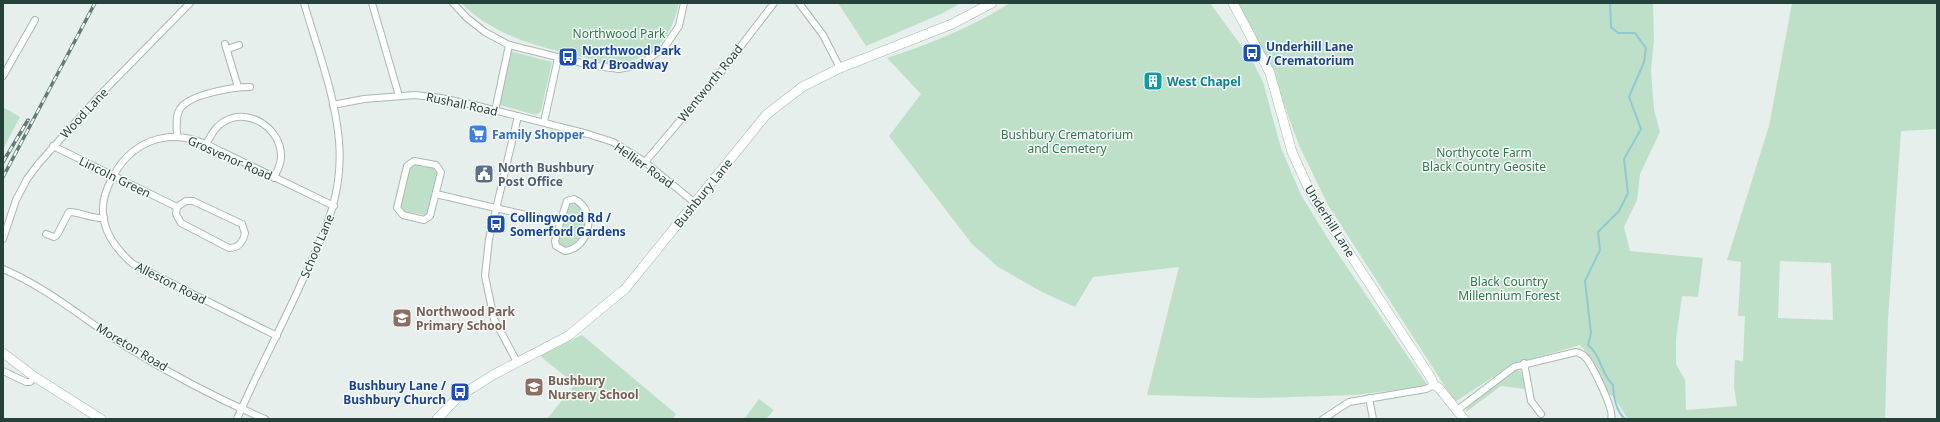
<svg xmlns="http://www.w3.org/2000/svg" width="1940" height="422" font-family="'Noto Sans',sans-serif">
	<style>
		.green { fill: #bfe0c8; fill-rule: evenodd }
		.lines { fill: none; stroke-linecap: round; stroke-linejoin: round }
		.stream { stroke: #8ec9d4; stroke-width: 2 }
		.street-casing { stroke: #a8b8b2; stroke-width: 8 }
		.secondary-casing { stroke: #a4bbb3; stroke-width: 10 }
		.street { stroke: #fff; stroke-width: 6 }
		.secondary { stroke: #fff; stroke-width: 9 }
		.rail-casing { stroke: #5f7d75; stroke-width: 3.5 }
		.rail { stroke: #f7fbf9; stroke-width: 2; stroke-dasharray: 6; stroke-linecap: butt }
		.labels { text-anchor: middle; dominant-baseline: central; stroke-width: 3; stroke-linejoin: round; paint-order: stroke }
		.park-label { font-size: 12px; fill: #2d7a4b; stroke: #f7fbf9 }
		.transit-label { font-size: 12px; font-weight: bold; fill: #164399; stroke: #f7fbf9; text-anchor: start }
		.culture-label { font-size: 12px; font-weight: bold; fill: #0d838f; stroke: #f7fbf9; text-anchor: start }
		.street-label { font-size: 12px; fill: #24423a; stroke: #f7fbf9 }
		.shop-label { font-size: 12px; font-weight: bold; fill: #366cbe; stroke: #f7fbf9; text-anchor: start }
		.service-label { font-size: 12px; font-weight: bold; fill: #4e5e75; stroke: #f7fbf9; text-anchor: start }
		.education-label { font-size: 12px; font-weight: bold; fill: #785e54; stroke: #f7fbf9; text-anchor: start }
	</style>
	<rect width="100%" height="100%" fill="#e6efeb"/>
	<g class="green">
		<path d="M 461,3 L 679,3 C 670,43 650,62 609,64 C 555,49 503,44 461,3 Z"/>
		<polygon points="838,3 961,3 941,14 866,46"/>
		<path d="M 1010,3 L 1210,3 L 1253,62 L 1263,82 L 1281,148 L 1301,195 L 1332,245 L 1428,386 L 1356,395 L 1258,398 L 1147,395 L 1179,267 L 1093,277 L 1075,307 L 1042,292 L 998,267 L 972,244 L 889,136 L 921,94 L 887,58 C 930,44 972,27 1010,3 Z"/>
		<path d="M 1234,3 L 1653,3 L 1654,40 L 1651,70 L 1654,110 L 1660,132 L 1640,174 L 1637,200 L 1624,227 L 1630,251 L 1703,258 L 1698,297 L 1682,296 L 1676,340 L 1676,364 L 1685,380 L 1686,410 L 1737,406 L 1734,387 L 1735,360 L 1743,361 L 1745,316 L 1738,316 L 1741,262 L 1727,260 L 1769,126 L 1792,3 L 1937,3 L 1937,129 L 1901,131 L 1888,319 L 1885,419 L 1628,419 L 1613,396 L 1607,394 L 1589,356 L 1580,345 L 1521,362 L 1507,368 L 1455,402 L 1328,205 L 1299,145 L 1266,56 ZM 1780,261 L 1831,263 L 1833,320 L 1778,318 Z"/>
		<polygon points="510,51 552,62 541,111 536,115 500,105 498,101"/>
		<polygon points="3,107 20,117 3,149"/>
		<polygon points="413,163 435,167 438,171 428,213 425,215 403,211 400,209 409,166"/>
		<path d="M 572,203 C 596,211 586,246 563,247 L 558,242 L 559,236 L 567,205 Z"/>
		<polygon points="582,335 676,414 673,419 547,419 575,384 540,356"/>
		<polygon points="1516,370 1521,371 1525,389 1501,386 1466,412 1467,406"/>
		<polygon points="759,399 774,410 766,419 744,419"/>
	</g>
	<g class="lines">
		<path class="stream" d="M 1610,3 L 1611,27 L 1618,33 L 1635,33 L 1646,48 L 1644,62 L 1629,97 L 1641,129 L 1624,159 L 1628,193 L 1619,211 L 1598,232 L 1600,250 L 1585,281 L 1591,333 L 1588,345 C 1601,355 1601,374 1613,385 C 1613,396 1616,411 1625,419"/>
		<defs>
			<g id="street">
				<polyline points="372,3 399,96"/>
				<polyline points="453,3 467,18 485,32 509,45 590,65 619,69 639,65 664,48 679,26 684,3"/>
				<polyline points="799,3 823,35 840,68"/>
				<polyline points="225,44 238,87"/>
				<polyline points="228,49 239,45"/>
				<polyline points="3,76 35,20"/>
				<polyline points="333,105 364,99 415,95 441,98 474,105 588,134 613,142 645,162 695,203"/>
				<polyline points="495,111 509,45"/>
				<polyline points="544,122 558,58"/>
				<path d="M 177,137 C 177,128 175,116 180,109 C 189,94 234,87 250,87"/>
				<path d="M 206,144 C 211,136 215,126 225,121 C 250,107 282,130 281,157 C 281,165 277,171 274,178"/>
				<polyline points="53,146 177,207"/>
				<polygon points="414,161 436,165 441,172 430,216 424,220 403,215 397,208 407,166"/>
				<polyline points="645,162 717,77 774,3"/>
				<path d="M 436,194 L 560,223 L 555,241 L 556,246 L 565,251 C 590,248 598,210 574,199 L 567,201 L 560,223"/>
				<path d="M 186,201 L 193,201 L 242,224 L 245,233 C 243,242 239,248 229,248 L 181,223 L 176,214 L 177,207 Z"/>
				<path d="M 46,234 L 54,237 L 57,235 L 69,212 C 81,212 92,219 104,218"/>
				<polyline points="3,239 16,200 27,179 39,163 100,95 190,3"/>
				<path d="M 3,269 C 48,288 86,321 127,347 C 169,373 220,400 265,419"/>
				<path d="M 277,336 L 133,264 C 118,251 104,233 103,213 C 102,201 106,190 111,180 C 130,142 166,127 206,144 L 334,206"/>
				<polyline points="517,362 494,319 485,276 489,239 518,116"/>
				<polyline points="1524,363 1531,401 1541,414"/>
				<polyline points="3,371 26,382 30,382 35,377"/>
				<polyline points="1369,398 1373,419"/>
				<path d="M 1456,411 L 1514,367 L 1576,352 C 1580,353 1584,355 1587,359 C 1593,368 1615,410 1611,419"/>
				<path d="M 237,419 C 256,375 279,332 299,288 C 322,237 344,198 339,141 C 335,94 317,48 304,3"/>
				<polyline points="1323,419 1349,402 1426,389 1434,385"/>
			</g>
			<g id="secondary">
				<polyline points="1233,3 1270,73 1292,152 1306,183 1314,199 1431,378 1434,385 1439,388 1464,419"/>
				<polyline points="3,353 35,377 101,419"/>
				<polyline points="437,419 458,397 493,375 568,336 625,289 766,115 802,87 840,68 952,24 992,3"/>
			</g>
		</defs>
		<use href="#street" class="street-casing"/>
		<use href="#secondary" class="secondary-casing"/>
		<use href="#street" class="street"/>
		<use href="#secondary" class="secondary"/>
		<defs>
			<g id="rail">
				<polyline points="3,162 28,120"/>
				<polyline points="3,177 95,3"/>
			</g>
		</defs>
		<use href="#rail" class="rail-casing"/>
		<use href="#rail" class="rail"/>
	</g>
	<defs>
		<symbol id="bus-square" viewBox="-11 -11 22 22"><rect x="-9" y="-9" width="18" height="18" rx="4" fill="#1a4fb4" stroke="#f7fbf9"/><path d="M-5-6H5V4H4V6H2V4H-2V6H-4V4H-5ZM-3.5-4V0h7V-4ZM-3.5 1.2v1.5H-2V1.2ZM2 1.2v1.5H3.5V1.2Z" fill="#fff"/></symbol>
		<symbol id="building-square" viewBox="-11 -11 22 22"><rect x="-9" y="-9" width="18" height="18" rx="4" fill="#0f9aa8" stroke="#f7fbf9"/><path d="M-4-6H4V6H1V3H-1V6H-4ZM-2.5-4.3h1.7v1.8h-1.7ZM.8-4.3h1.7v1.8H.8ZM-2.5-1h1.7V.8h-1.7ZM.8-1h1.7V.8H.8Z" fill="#fff"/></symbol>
		<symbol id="supermarket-square" viewBox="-11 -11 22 22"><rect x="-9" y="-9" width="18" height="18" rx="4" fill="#3f7fe0" stroke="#f7fbf9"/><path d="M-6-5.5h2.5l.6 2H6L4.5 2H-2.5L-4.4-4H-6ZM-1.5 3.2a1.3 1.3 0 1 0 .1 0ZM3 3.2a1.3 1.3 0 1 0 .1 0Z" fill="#fff"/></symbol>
		<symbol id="civic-square" viewBox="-11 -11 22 22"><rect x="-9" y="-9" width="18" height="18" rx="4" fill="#5c6f8a" stroke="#f7fbf9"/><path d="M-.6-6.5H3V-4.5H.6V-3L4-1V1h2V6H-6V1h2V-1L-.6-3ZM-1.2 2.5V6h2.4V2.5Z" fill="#fff"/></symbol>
		<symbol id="school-square" viewBox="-11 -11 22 22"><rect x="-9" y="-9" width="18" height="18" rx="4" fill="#8d6e63" stroke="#f7fbf9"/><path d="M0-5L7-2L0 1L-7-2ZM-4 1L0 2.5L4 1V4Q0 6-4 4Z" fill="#fff"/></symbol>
	</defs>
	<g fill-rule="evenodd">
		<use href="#bus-square" x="1241" y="42" width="22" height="22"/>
		<use href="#bus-square" x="557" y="46" width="22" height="22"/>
		<use href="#building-square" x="1142" y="70" width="22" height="22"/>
		<use href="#supermarket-square" x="467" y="123" width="22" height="22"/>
		<use href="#civic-square" x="473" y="163" width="22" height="22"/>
		<use href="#bus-square" x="485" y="213" width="22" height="22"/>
		<use href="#school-square" x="391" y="307" width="22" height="22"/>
		<use href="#school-square" x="523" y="376" width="22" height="22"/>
		<use href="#bus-square" x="449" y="381" width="22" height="22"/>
	</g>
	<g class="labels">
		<g class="park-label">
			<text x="619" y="33">Northwood Park</text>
			<text x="1067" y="134">Bushbury Crematorium<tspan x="1067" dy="14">and Cemetery</tspan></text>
			<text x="1484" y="152">Northycote Farm<tspan x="1484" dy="14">Black Country Geosite</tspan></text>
			<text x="1509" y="281">Black Country<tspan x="1509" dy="14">Millennium Forest</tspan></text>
		</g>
		<g class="transit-label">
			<text x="1266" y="46">Underhill Lane<tspan x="1266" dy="14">/ Crematorium</tspan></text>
			<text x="582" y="50">Northwood Park<tspan x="582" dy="14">Rd / Broadway</tspan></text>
			<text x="510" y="217">Collingwood Rd /<tspan x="510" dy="14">Somerford Gardens</tspan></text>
			<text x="446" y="385" text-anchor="end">Bushbury Lane /<tspan x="446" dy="14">Bushbury Church</tspan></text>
		</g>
		<g class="culture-label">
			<text x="1167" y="81">West Chapel</text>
		</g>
		<g class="street-label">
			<text transform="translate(710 83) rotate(-51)">Wentworth Road</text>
			<text transform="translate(462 104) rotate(12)">Rushall Road</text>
			<text transform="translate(84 113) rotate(-47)">Wood Lane</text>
			<text transform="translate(230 158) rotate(24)">Grosvenor Road</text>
			<text transform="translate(644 165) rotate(35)">Hellier Road</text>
			<text transform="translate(115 177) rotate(26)">Lincoln Green</text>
			<text transform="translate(703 193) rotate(-51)">Bushbury Lane</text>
			<text transform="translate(1330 221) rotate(58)">Underhill Lane</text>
			<text transform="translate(317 246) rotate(-67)">School Lane</text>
			<text transform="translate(171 283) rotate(27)">Alleston Road</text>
			<text transform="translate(132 347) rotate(31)">Moreton Road</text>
		</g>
		<g class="shop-label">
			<text x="492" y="134">Family Shopper</text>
		</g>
		<g class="service-label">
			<text x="498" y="167">North Bushbury<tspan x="498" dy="14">Post Office</tspan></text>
		</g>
		<g class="education-label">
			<text x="416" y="311">Northwood Park<tspan x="416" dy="14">Primary School</tspan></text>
			<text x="548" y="380">Bushbury<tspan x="548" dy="14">Nursery School</tspan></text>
		</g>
	</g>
	<rect width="1940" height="422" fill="none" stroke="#24423a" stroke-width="8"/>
</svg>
